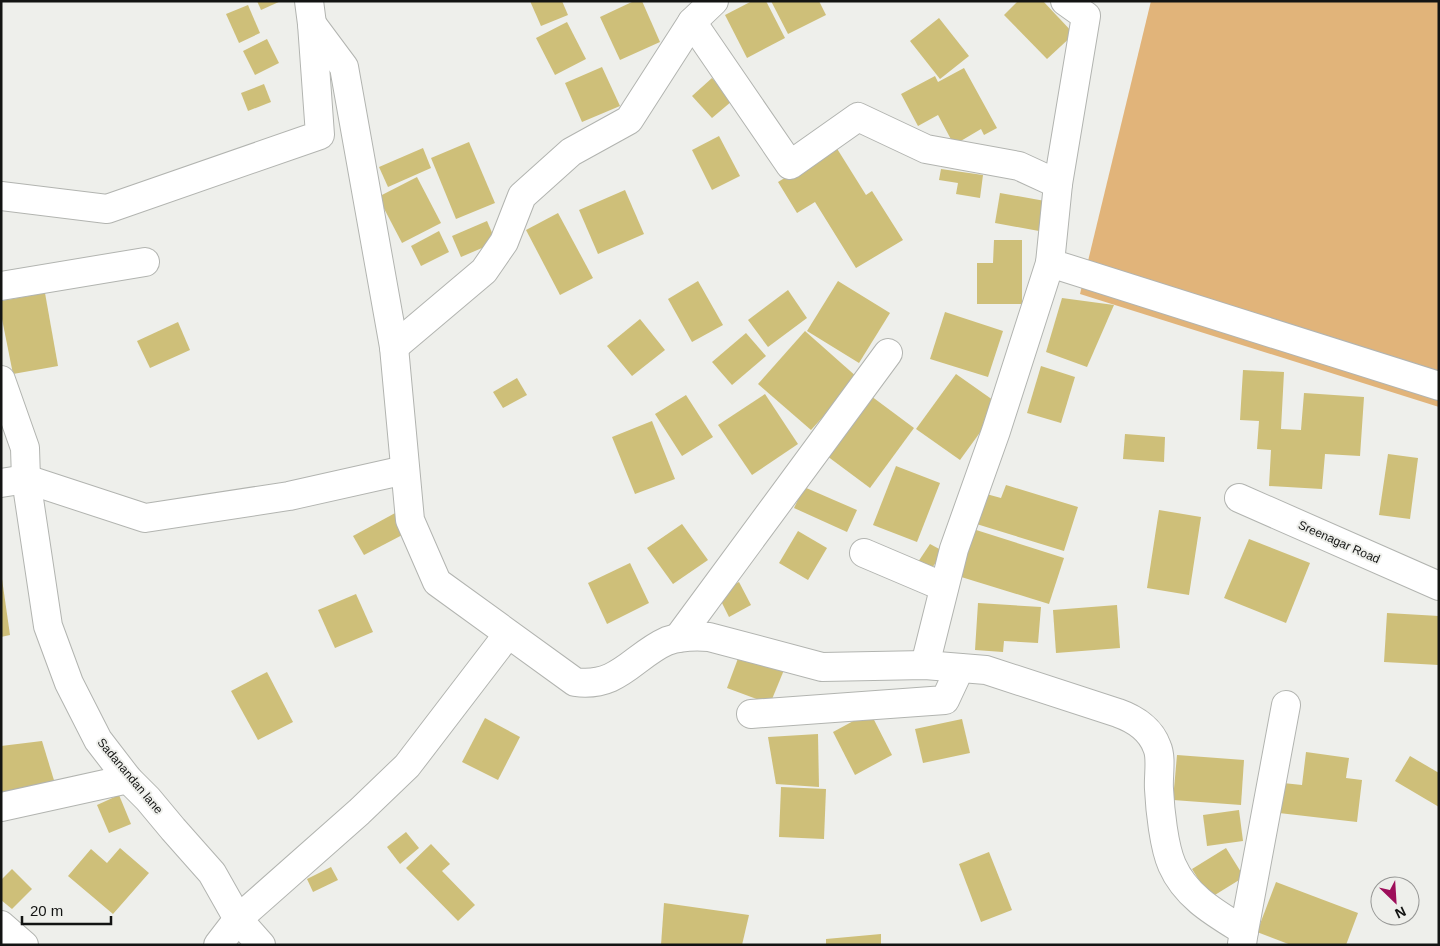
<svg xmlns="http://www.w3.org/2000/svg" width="1440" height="946" font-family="Helvetica,sans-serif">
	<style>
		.forest { fill: #e1b47a }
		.building { fill: #cebf79 }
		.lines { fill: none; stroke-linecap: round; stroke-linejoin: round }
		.minor-casing { stroke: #b2b4b0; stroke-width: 30 }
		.minor { stroke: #fff; stroke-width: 28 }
		.labels { text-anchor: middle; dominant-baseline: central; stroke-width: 4; stroke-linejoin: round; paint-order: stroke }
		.street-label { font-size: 12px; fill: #131413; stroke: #eeefeb }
	</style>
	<rect width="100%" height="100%" fill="#eeefeb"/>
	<polygon class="forest" points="1151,1 1439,1 1439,407 1080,294"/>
	<g class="building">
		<polygon points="257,1 281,1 261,10"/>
		<polygon points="530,1 562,1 568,15 541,26"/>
		<polygon points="634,1 642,1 660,42 620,60 600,17"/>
		<polygon points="752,1 766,1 785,38 747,58 725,15"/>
		<polygon points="771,1 819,1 826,15 788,34"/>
		<polygon points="1018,1 1043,1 1074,34 1047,59 1004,15"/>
		<polygon points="248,5 260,33 239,43 226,14"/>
		<polygon points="939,18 969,56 940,79 910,41"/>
		<polygon points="567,22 586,59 555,75 536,38"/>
		<polygon points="267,39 279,63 255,75 243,51"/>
		<polygon points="602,67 620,106 582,122 565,83"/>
		<polygon points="964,68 997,128 984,135 981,129 954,145 938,115 918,126 901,94 935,76 938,82"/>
		<polygon points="712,78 732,101 712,118 692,96"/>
		<polygon points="264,84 271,102 248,111 241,93"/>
		<polygon points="719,136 740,176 712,190 692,150"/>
		<polygon points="469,142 495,203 456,219 431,158"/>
		<polygon points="836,147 866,195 872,191 903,240 856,268 815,202 797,213 778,182"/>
		<polygon points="423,148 431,168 388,187 379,167"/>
		<polygon points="941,169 983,175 980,198 956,194 958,183 939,180"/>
		<polygon points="417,177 441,223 402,243 378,197"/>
		<polygon points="625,190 644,234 598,254 579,210"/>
		<polygon points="1000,193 1045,201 1039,231 995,223"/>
		<polygon points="558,213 593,278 560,295 526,230"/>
		<polygon points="487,221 496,242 461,257 452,236"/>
		<polygon points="439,231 449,252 421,266 411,246"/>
		<polygon points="994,240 1022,240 1022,304 977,304 977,263 993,263"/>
		<polygon points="698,281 723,325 692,342 668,299"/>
		<polygon points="838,281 890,313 859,363 807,331"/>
		<polygon points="788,290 807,318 768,347 748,320"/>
		<polygon points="45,293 58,366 13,374 1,314 1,301"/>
		<polygon points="1062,298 1114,305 1087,367 1046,352"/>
		<polygon points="945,312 1003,331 988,377 930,359"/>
		<polygon points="640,319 665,350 632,376 607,346"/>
		<polygon points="178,322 190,350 150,368 137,341"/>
		<polygon points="805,331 858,378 811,430 758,384"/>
		<polygon points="746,333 766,356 732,385 712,362"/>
		<polygon points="1041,366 1075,377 1061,423 1027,413"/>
		<polygon points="1243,370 1284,372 1281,429 1301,430 1304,393 1364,397 1360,456 1325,454 1322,489 1269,486 1271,450 1257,449 1259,421 1240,420"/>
		<polygon points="956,374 1000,405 960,460 916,429"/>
		<polygon points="517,378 527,395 503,408 493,392"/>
		<polygon points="765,394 798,444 752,475 718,425"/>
		<polygon points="686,395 713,437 682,456 655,414"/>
		<polygon points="871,396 914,428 870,488 827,456"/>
		<polygon points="652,421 675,479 635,494 612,437"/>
		<polygon points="1125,434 1165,437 1164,462 1123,459"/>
		<polygon points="1388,454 1418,458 1410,519 1379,515"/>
		<polygon points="896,466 940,483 917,542 873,525"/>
		<polygon points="1006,485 1078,507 1064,551 970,522 979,492 1001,498"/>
		<polygon points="804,487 857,510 847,532 794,508"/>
		<polygon points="1159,510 1201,517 1189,595 1147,588"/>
		<polygon points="397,512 408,532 364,555 353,536"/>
		<polygon points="682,524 708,560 673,584 647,548"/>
		<polygon points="973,529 1064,558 1049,604 958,576"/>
		<polygon points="798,531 827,548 808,580 779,563"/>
		<polygon points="1249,539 1310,563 1286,623 1224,598"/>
		<polygon points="930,544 943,551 929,573 916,565"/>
		<polygon points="630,563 649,603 607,624 588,583"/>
		<polygon points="1,579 2,579 10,635 1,637"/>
		<polygon points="739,582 751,605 729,617 717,593"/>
		<polygon points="356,594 373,632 335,648 318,610"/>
		<polygon points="978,603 1041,607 1038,643 1004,641 1003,652 975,650"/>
		<polygon points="1117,605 1120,648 1056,653 1053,610"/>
		<polygon points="1387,613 1439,616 1439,665 1384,662"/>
		<polygon points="740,653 784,670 770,704 727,688"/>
		<polygon points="267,672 293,722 258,740 231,691"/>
		<polygon points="870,712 892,755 855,775 833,732"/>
		<polygon points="485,718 520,737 498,780 462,762"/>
		<polygon points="962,719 970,753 923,763 915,729"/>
		<polygon points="818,734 819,787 776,784 768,737"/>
		<polygon points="42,741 57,790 1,796 1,746"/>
		<polygon points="1306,752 1349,758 1346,778 1362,780 1357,822 1279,813 1283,783 1302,785"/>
		<polygon points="1177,755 1244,760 1241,805 1173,800"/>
		<polygon points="1410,756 1439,773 1439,807 1395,781"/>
		<polygon points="781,787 826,789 824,839 779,837"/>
		<polygon points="119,795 131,824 109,833 97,805"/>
		<polygon points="1239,810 1243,841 1207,846 1203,815"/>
		<polygon points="406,832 419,848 400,864 387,847"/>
		<polygon points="431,844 450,864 442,871 475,905 458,921 406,868"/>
		<polygon points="120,848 149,873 113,914 68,876 91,849 107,863"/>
		<polygon points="1226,848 1244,877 1210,898 1192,869"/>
		<polygon points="989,852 1012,910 981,922 959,864"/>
		<polygon points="331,867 338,880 313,892 307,879"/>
		<polygon points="12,869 32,889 12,909 1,900 1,880"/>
		<polygon points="1276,882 1358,913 1346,945 1291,945 1257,932"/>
		<polygon points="664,903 749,915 742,945 661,945"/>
		<polygon points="881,934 881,945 826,945 826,939"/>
	</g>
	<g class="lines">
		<defs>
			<g id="minor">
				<polyline points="1065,1 1086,16 1058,184 1050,263 1439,386"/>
				<polyline points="692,22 790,165 858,117 926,149 1019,166 1058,184"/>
				<path d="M 312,24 L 344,67 L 394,347 L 410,520 L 437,582 L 575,682 C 619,688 633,656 667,641 C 681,636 695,636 709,637 L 822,667 L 925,665 L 986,670 L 1118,713 C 1135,719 1151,730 1157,747 C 1162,758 1158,777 1159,789 C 1160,810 1164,847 1172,865 C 1186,897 1215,913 1244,931 L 1242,944"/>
				<polyline points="1,196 107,209 320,135 312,24 309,1"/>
				<polyline points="1,286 145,262"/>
				<polyline points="394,347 484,271 504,242 522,196 571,152 629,120 692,22 714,1"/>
				<polyline points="1,380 25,448 26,479 48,626 69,683 98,740 128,779 148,799 173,829 212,873 238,919 261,945"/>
				<polyline points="1,483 26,479 145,518 289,496 405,470"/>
				<polyline points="1239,498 1439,586"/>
				<polyline points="864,553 944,587"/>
				<polyline points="678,638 888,353"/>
				<polyline points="925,665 954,549 996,431 1050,263"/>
				<polyline points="751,714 945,700 960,668"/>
				<polyline points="1,807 128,779"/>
				<polyline points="1,925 24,945"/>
				<polyline points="1244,931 1286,705"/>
				<polyline points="218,945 238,919 359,812 407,766 508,634"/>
			</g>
		</defs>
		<use href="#minor" class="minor-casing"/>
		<use href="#minor" class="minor"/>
	</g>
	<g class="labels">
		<g class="street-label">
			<text transform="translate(1339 542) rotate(24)">Sreenagar Road</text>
			<text transform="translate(130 776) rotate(50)">Sadanandan lane</text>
		</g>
	</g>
	<rect width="1440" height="946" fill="none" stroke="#131413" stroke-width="5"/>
	<g transform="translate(1395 901) rotate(155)"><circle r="24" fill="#eeefeb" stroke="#969795"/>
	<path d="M0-4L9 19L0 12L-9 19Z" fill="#9d0e5a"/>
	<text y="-8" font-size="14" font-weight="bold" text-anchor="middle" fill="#131413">N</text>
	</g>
	<path d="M22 916v8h89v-8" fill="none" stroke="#131413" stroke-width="2.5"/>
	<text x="30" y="916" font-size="15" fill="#131413" stroke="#eeefeb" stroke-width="4" paint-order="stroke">20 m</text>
</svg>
